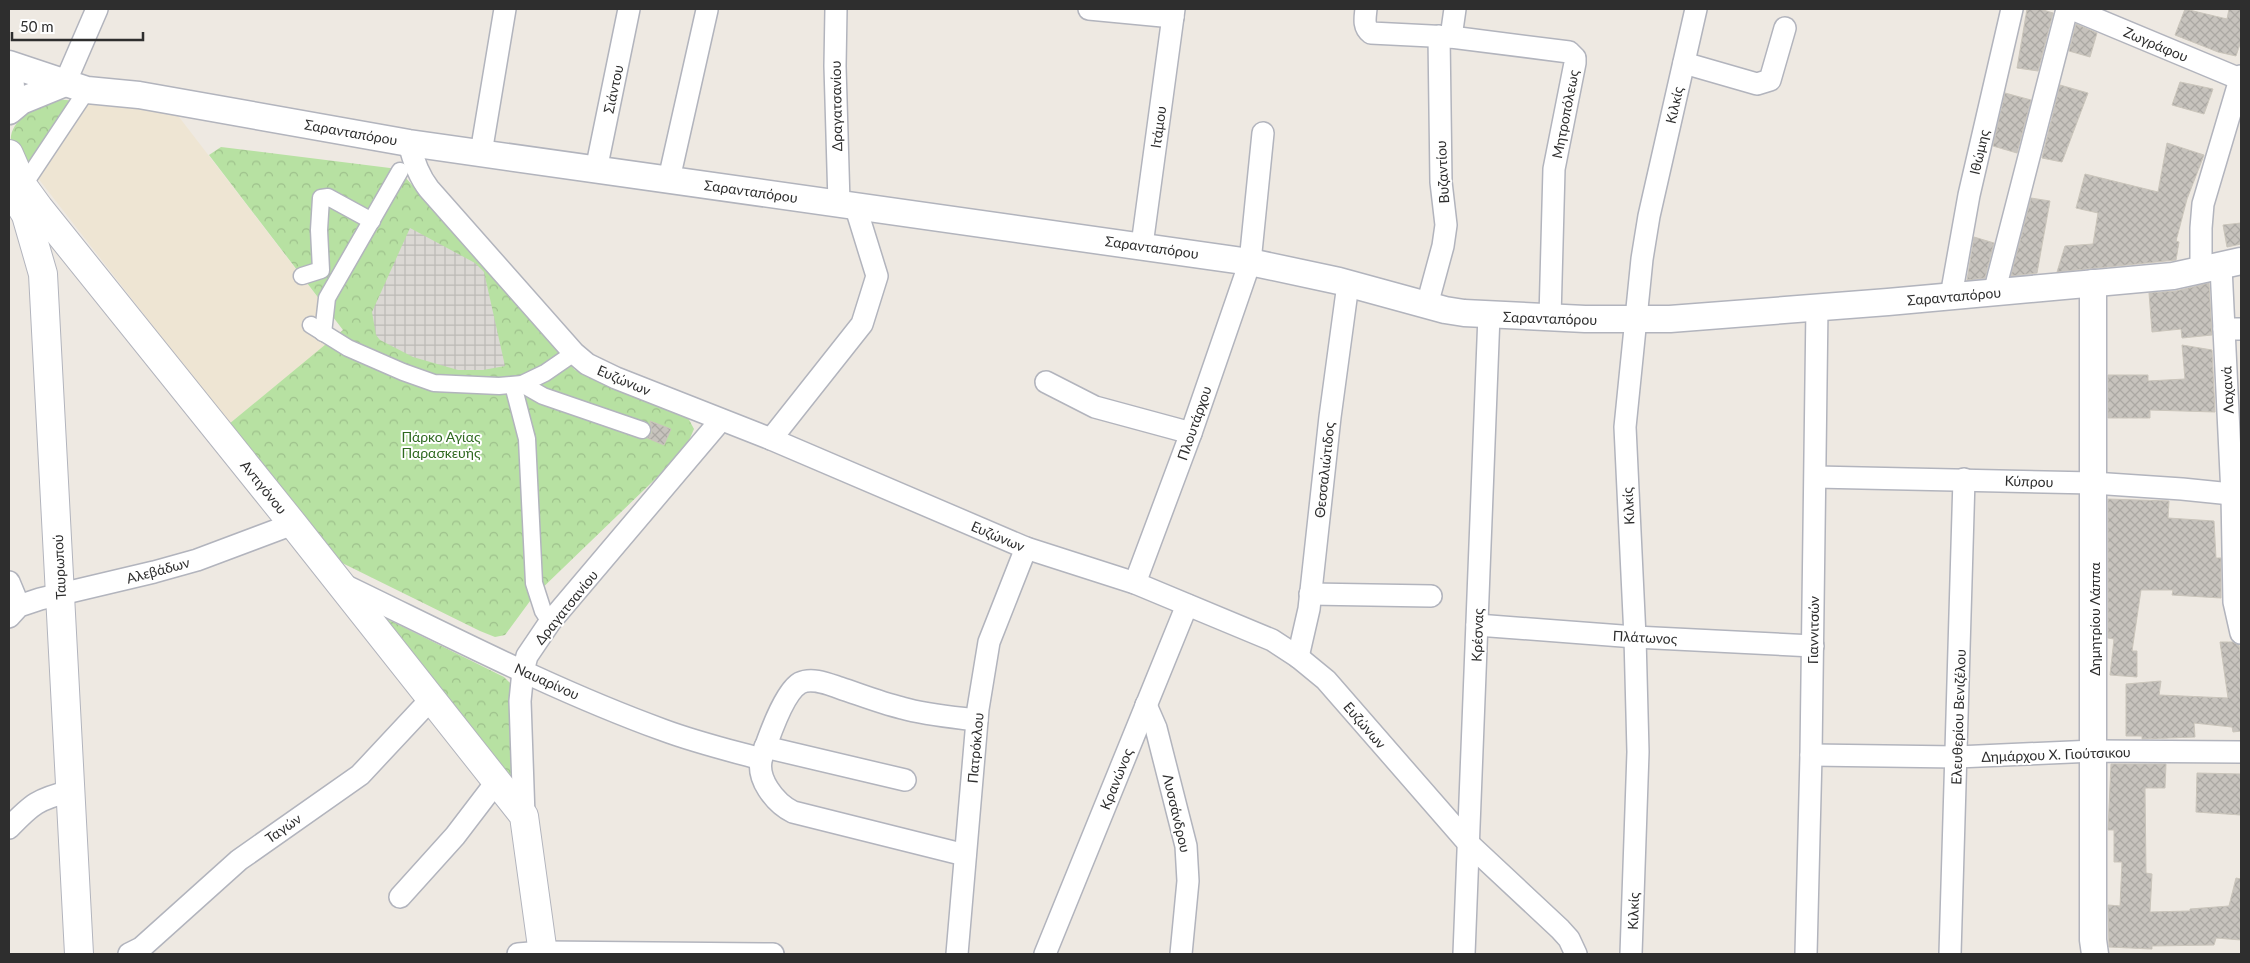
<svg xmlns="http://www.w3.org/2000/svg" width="2250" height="963" font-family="Lato,sans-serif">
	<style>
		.education { fill: #eee5d3 }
		.forest { fill: url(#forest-crowns) }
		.plaza { fill: url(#plaza-grid) }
		.building { fill: url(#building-cross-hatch); stroke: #cac5bb }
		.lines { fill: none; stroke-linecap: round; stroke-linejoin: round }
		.pedestrian-casing { stroke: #b2b4bd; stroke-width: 19 }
		.minor-casing { stroke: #b2b4bd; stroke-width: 24 }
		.tertiary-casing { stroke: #b2b4bd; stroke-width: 29 }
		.secondary-casing { stroke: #b2b4bd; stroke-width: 30 }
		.pedestrian { stroke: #fff; stroke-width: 16 }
		.minor { stroke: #fff; stroke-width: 21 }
		.tertiary { stroke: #fff; stroke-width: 26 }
		.secondary { stroke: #fff; stroke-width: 28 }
		.labels { text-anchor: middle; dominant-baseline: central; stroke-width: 4; stroke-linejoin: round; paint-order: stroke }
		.street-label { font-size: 14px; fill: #2e2e2e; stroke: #fff }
		.park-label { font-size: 14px; fill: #2f6920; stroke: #fff }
	</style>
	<defs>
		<pattern id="forest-crowns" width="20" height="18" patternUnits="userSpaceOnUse" patternTransform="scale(1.25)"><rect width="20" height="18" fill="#b7e1a2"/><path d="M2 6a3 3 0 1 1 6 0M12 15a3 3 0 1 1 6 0" fill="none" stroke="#9ec18c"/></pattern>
		<pattern id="plaza-grid" width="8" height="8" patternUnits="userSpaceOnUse" patternTransform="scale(1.25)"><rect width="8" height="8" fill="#dbd8d4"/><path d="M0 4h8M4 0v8" fill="none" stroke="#bcbab6"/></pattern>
		<pattern id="building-cross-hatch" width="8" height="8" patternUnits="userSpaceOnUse" patternTransform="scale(1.25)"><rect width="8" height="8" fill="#c7c3bd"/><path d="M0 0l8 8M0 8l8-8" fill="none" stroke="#aba8a3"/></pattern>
	</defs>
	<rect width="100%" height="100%" fill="#eee9e2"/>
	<polygon class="education" points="83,100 176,113 329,312 309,327 326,345 229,424 34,173"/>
	<g class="forest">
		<path d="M 56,99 L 76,101 L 26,177 C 21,166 9,148 11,136 C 14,117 40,105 56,99 Z"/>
		<polygon points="221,147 398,169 575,370 687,416 694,429 687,445 675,460 533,597 505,635 495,637 480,631 332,558 229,424 343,330 209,155"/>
		<polygon points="381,616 504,677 511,684 517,764 513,775 509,779"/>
	</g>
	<polygon class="plaza" points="410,228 475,263 484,272 505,366 483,370 458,370 413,357 380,340 376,335 372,312"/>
	<g class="building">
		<polygon points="2027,9 2040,9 2053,13 2038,71 2017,68"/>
		<polygon points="2185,9 2227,19 2229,9 2241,9 2241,41 2236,56 2218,52 2175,35"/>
		<polygon points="2076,24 2097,33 2090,57 2069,51"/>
		<polygon points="2180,82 2213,89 2204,114 2172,105"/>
		<polygon points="2060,85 2088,93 2062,162 2042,158"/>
		<polygon points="2005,93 2031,100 2017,153 1993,146"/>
		<polygon points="2167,143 2204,155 2187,199 2176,241 2179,242 2176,260 2057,272 2065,246 2093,244 2098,213 2076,208 2085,174 2158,192"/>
		<polygon points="2031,198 2050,201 2037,273 2011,276"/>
		<polygon points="2241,223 2241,244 2227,247 2223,225"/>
		<polygon points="1974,237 1994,243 1985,278 1967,280"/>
		<polygon points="2209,283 2212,335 2182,338 2181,329 2152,332 2149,293 2176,291"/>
		<polygon points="2182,345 2212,350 2215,412 2150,410 2150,418 2108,418 2108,375 2148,375 2148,381 2185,379"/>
		<polygon points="650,421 671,429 664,445 647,438 652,433"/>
		<polygon points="2108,499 2169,501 2168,518 2214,521 2216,558 2221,558 2221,598 2172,595 2173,590 2141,590 2132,651 2137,651 2137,677 2110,675 2114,639 2108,638"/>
		<polygon points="2220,642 2233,642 2239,645 2241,658 2241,731 2233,732 2232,727 2194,723 2195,737 2142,739 2142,736 2126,736 2126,684 2161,681 2159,695 2228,698"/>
		<polygon points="2111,764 2166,764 2165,788 2145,788 2146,873 2152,874 2150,912 2190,911 2190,909 2229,906 2236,878 2241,879 2241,940 2216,938 2214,945 2152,946 2152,949 2109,947 2108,905 2120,906 2122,862 2114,862 2114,830 2108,830"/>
		<polygon points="2197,773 2241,774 2241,815 2196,812"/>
	</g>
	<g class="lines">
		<defs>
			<g id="pedestrian">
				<polyline points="19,189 23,186 87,90"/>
				<polyline points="302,276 321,270 319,230 321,198 328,197 372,221"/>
				<polyline points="311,325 348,348 403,372 434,383 499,386 522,384 545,373 574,353"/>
				<polyline points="323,333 327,298 400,171"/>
				<polyline points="522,384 543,396 642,430"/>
				<polyline points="513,385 527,439 534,583 543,611 550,622"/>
			</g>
			<g id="minor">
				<polyline points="836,9 835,66 839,203"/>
				<polyline points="1089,9 1173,17"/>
				<path d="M 1366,9 C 1365,18 1363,27 1371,33 L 1451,37 L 1569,52 L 1575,58 L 1575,63 L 1554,169 L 1550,318"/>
				<polyline points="2072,9 2240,79"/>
				<polyline points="1451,37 1455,9"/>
				<polyline points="1684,63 1757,84 1770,80 1785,28"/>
				<polyline points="65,83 97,9"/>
				<path d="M 409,143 C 413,160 418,175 429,189 L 574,353 L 587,364 L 616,378 L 771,439 L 1026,548 L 1135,583 L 1272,640 L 1298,657 L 1326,680 L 1469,844 L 1560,929 L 1569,939 L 1576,954"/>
				<polyline points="481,153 505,9"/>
				<polyline points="596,170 629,9"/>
				<polyline points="669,179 707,10"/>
				<polyline points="1142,245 1174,9"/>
				<polyline points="2221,267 2232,495 2234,602 2241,633"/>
				<polyline points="2201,271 2201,228 2203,204 2241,76"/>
				<polyline points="1994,293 2067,9"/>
				<polyline points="1951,296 1969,195 2012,9"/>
				<polyline points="1427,305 1443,246 1446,225 1441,182 1439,36"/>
				<polyline points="2224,329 2241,329"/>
				<polyline points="1046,382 1095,407 1191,433"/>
				<polyline points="771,439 862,324 877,276 855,205"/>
				<polyline points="1816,477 2093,483 2182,489 2241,495"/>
				<polyline points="9,582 19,606"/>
				<polyline points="1135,583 1191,433 1250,262 1263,133"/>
				<path d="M 342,584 C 448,635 553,690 663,730 C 695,742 728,750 761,759"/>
				<polyline points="1310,594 1431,596"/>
				<polyline points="9,617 19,606 40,599 154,572 197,560 293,524"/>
				<polyline points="1477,625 1635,637 1813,646"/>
				<polyline points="1298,657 1309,609 1330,417 1348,284"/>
				<polyline points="1146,705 1156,728 1186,846 1188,881 1181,954"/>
				<polyline points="765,747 905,780"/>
				<polyline points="1811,755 1957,757 2094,751 2241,752"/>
				<polyline points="524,816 520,701 523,671 527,656 550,622 721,420"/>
				<path d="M 9,828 C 32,804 38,799 71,791"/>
				<path d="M 965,855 L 793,812 C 775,803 755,778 762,757 C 768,739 784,692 800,683 C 812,677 828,684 840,688 C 861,695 881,703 902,708 C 926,715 952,717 977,720"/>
				<polyline points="400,897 455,836 497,781"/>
				<polyline points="129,954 141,948 239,860 360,775 432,698"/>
				<polyline points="518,954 542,952 773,954"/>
				<polyline points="957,954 978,709 989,642 1026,548"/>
				<polyline points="1045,954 1187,605"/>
				<polyline points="1464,954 1489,315"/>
				<polyline points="1631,954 1638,752 1635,637 1625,427 1642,259 1649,216 1696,9"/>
				<polyline points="1806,954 1811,755 1817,307"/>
				<polyline points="1950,954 1964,479"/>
			</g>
			<g id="tertiary">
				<polyline points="9,64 87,90 139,95 409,143 1250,262 1339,281 1445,310 1464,313 1585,319 1670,319 1888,302 2173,276 2241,261"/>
				<polyline points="9,111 21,101 65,83"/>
				<polyline points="2093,283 2093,940 2095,954"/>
			</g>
			<g id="secondary">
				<polyline points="9,75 11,99 9,108"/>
				<polyline points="9,154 23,186 39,208 293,524 524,816 543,954"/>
				<polyline points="15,197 26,215 43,274 79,954"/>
			</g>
		</defs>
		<use href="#pedestrian" class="pedestrian-casing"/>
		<use href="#minor" class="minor-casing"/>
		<use href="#tertiary" class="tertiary-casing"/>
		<use href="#secondary" class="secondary-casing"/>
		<use href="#pedestrian" class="pedestrian"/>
		<use href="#minor" class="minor"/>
		<use href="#tertiary" class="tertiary"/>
		<use href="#secondary" class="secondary"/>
	</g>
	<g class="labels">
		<g class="street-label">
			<text transform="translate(2156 44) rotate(23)">Ζωγράφου</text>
			<text transform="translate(613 89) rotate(-78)">Σιάντου</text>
			<text transform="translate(1674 105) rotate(-77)">Κιλκίς</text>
			<text transform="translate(836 106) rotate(-91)">Δραγατσανίου</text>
			<text transform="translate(1565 114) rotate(-79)">Μητροπόλεως</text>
			<text transform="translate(1158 127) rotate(-82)">Ιτάμου</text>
			<text transform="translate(351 132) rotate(10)">Σαρανταπόρου</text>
			<text transform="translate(1979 152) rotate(-77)">Ιθώμης</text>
			<text transform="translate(1442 172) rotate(-93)">Βυζαντίου</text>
			<text transform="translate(751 191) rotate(8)">Σαρανταπόρου</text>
			<text transform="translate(1152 247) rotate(8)">Σαρανταπόρου</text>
			<text transform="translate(1954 296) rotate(-5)">Σαρανταπόρου</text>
			<text transform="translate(1550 318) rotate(2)">Σαρανταπόρου</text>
			<text transform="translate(624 380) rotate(23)">Ευζώνων</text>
			<text transform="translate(2227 390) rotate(-93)">Λαχανά</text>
			<text transform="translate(1194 423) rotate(-71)">Πλουτάρχου</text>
			<text transform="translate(1324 470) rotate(-84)">Θεσσαλιώτιδος</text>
			<text transform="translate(2029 481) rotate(2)">Κύπρου</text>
			<text transform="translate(264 487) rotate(51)">Αντιγόνου</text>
			<text transform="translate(1628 506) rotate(-93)">Κιλκίς</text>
			<text transform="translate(998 536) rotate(23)">Ευζώνων</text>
			<text transform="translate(59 567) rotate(-93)">Ταυρωπού</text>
			<text transform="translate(158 570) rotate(-15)">Αλεβάδων</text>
			<text transform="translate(566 607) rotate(-51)">Δραγατσανίου</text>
			<text transform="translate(2094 619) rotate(-90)">Δημητρίου Λάππα</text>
			<text transform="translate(1813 630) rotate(-89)">Γιαννιτσών</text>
			<text transform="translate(1477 635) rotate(-88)">Κρέσνας</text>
			<text transform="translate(1645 637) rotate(3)">Πλάτωνος</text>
			<text transform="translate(547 681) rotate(24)">Ναυαρίνου</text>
			<text transform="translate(1958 717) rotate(-88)">Ελευθερίου Βενιζέλου</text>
			<text transform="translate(1365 725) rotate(49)">Ευζώνων</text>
			<text transform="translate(975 748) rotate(-85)">Πατρόκλου</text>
			<text transform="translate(2056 754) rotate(-2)">Δημάρχου Χ. Γιούτσικου</text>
			<text transform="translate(1116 779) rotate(-68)">Κρανώνος</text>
			<text transform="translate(1177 813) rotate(77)">Λυσσάνδρου</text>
			<text transform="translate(283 828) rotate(-35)">Ταγών</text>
			<text transform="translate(1633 911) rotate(-88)">Κιλκίς</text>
		</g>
		<g class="park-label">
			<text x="441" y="436">Πάρκο Αγίας<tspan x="441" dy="16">Παρασκευής</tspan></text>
		</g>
	</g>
	<rect width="2250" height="963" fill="none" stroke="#2e2e2e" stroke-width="20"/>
	<path d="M12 32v8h131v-8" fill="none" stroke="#2e2e2e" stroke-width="2.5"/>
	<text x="20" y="32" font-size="15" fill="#2e2e2e" stroke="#ffffff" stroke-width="4" paint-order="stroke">50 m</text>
</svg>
